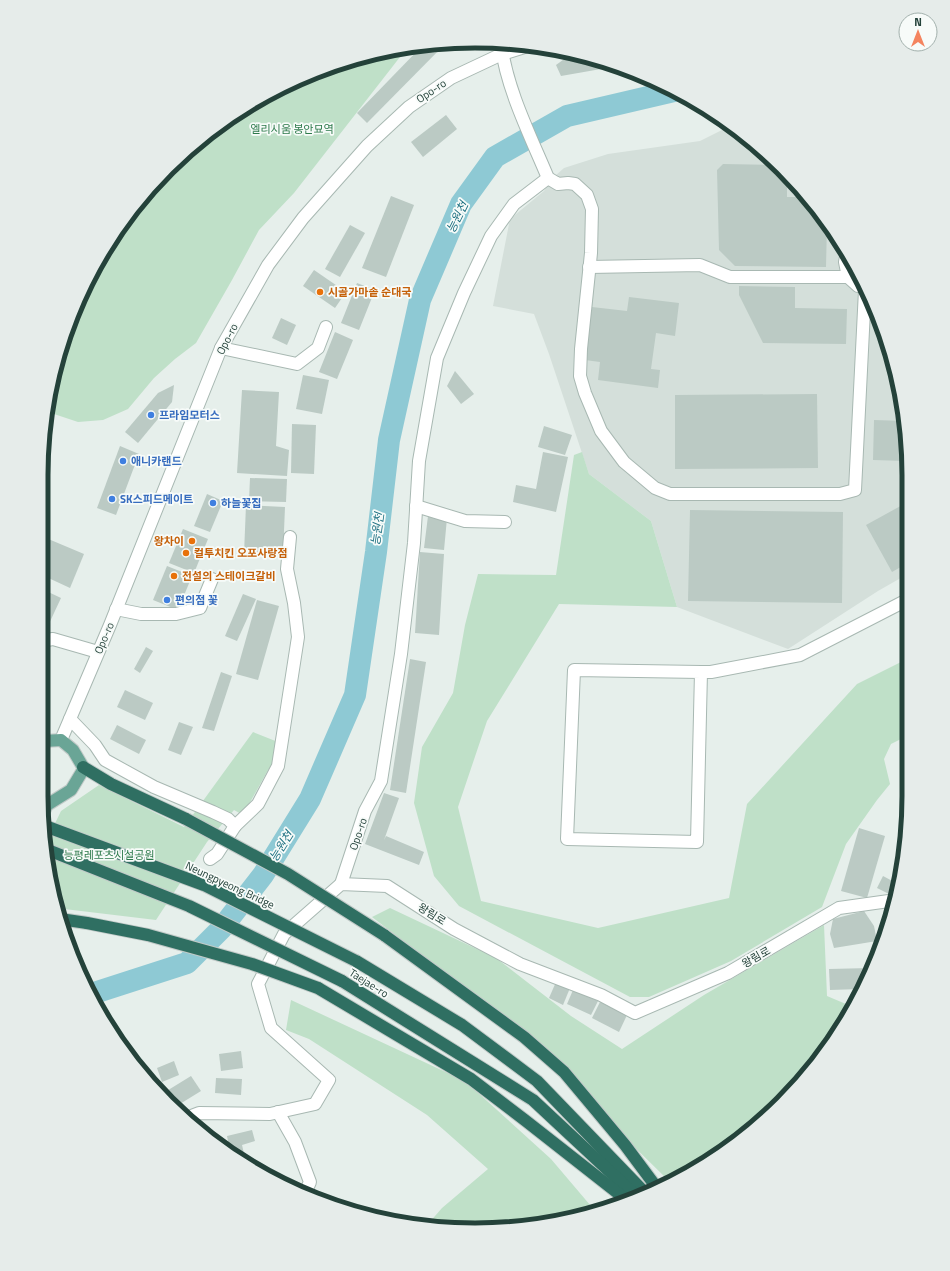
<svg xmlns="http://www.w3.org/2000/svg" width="950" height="1271" font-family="'Titillium Web','Noto Sans KR',sans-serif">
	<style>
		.built { fill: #d4dfda }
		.green { fill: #bfe0c8 }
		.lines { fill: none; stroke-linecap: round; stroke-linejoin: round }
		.river { stroke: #8ec9d4; stroke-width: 22 }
		.building { fill: #bbcac4 }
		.minor-casing { stroke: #a8b8b2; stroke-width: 14 }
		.major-casing { stroke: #c2cac8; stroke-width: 14 }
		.highway-casing { stroke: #c2cac8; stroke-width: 14 }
		.minor { stroke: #fff; stroke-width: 12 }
		.major { stroke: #6aa596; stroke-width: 12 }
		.highway { stroke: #2f6f62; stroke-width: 12 }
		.highway-bridge-casing { stroke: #c2cac8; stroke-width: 14; stroke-linecap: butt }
		.highway-bridge { stroke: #2f6f62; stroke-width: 12 }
		.food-dot { fill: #e8710a; stroke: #f7fbf9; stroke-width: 1.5 }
		.shop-dot { fill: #3f7fe0; stroke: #f7fbf9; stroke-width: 1.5 }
		.labels { text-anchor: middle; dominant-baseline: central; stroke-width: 3.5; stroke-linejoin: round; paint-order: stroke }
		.street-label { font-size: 11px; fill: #24423a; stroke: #f7fbf9 }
		.park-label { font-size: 11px; fill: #2d7a4b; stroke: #f7fbf9 }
		.food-label { font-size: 11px; font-weight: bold; fill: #c56008; stroke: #f7fbf9; text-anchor: start }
		.shop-label { font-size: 11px; font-weight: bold; fill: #366cbe; stroke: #f7fbf9; text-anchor: start }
		.water-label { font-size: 12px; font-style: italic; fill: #1c6f80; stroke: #f7fbf9 }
		.rim { fill: none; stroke: #24423a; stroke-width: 5 }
	</style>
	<rect width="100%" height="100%" fill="#e6efeb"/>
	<polygon class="built" points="730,126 761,149 819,211 876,309 905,418 906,575 878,591 788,649 677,607 651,521 589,474 549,354 534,314 493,306 510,219 544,191 555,176 564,168 608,154 700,141"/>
	<g class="green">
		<polygon points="407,48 294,193 259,230 232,280 196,343 175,359 154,378 128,409 103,420 78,422 48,412 56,363 74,309 114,234 168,168 211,131 283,86 363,56"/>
		<polygon points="582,452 589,474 651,521 677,607 559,604 487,721 458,807 481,901 598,928 729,898 747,804 857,684 907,659 907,736 891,744 884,759 890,784 877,800 846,844 822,907 731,961 649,997 630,997 459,906 434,876 414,803 422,747 453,693 465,625 478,574 556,575 574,455"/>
		<polygon points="253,732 288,746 268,770 243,815 234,810 207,842 156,920 56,908 47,840 61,811 99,785 184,827"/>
		<polygon points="390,908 496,958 571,1016 622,1049 704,995 824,925 827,996 853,1007 851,1013 801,1082 739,1140 669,1181 610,1123 567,1066 372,917"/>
		<polygon points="291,1000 465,1081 551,1159 596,1212 587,1215 504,1229 428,1224 442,1208 488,1169 427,1115 309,1039 286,1030"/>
	</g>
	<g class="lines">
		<polyline class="river" points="91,994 187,963 221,929 263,875 310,799 355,695 376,552 389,440 420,300 461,204 495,157 567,116 674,91"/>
	</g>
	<g class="building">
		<polygon points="447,42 367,123 357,113 422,46"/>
		<polygon points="579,56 615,64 618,66 561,76 556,65 567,57"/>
		<polygon points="446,115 457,129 423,157 411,142"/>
		<polygon points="723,164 776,165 787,177 787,197 807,197 819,211 827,224 826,267 735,266 719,250 717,170"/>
		<polygon points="391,196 414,205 386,277 362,268"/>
		<polygon points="350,225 365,233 340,277 325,269"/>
		<polygon points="314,270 346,292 335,308 303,286"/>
		<polygon points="357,283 375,290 359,330 341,323"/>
		<polygon points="739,286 795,287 795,308 847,309 846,344 763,343 739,295"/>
		<polygon points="629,297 679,303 675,336 656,333 651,369 660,370 658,388 598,380 600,362 585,360 592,307 627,311"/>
		<polygon points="281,318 296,325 287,345 272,338"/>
		<polygon points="335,332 353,340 337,379 319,372"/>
		<polygon points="455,371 474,394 461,404 447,386"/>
		<polygon points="303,375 329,380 322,414 296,409"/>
		<polygon points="174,385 172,402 138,443 125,432 158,393"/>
		<polygon points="242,390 279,392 276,446 289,450 287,476 237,473"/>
		<polygon points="817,394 818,468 675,469 675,395"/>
		<polygon points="874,420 905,421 906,461 873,460"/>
		<polygon points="292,424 316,425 314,474 291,473"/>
		<polygon points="544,426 572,435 565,455 538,447"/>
		<polygon points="120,446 139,454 116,515 97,508"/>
		<polygon points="543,452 568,457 556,512 513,502 516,485 536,489"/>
		<polygon points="250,478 287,479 286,502 249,501"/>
		<polygon points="207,494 223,501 210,532 194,526"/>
		<polygon points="906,503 906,564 892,572 866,525"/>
		<polygon points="246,505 285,507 283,555 244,554"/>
		<polygon points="690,510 843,512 842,603 688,601"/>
		<polygon points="428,516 447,518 444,550 424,548"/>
		<polygon points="183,529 208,539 194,573 169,563"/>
		<polygon points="46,538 84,554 70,588 42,575 42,549"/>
		<polygon points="420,552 444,554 439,635 415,633"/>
		<polygon points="167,566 192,576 178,610 153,600"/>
		<polygon points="42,589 61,598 47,628 41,625"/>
		<polygon points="243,594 256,599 237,641 225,636"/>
		<polygon points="257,600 279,606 258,680 236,674"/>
		<polygon points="146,647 153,651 140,673 134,669"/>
		<polygon points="410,659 426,662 406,793 390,790"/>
		<polygon points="221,672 232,676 214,731 202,728"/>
		<polygon points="125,690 153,703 145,720 117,707"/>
		<polygon points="179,722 193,727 181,755 168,750"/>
		<polygon points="117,725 146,740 139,754 110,739"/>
		<polygon points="384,793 399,798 384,840 386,836 424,852 419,865 365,844"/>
		<polygon points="859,828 885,836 867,898 841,891"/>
		<polygon points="883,876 898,884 893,896 877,888"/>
		<polygon points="864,911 874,926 877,941 834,948 830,934 833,919"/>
		<polygon points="870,968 861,989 830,990 829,969"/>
		<polygon points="556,982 570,988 563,1005 549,998"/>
		<polygon points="573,990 598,1001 591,1015 567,1004"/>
		<polygon points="600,1002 627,1015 619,1032 592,1018"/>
		<polygon points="241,1051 243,1068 221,1071 219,1054"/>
		<polygon points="174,1061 179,1075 162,1082 157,1068"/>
		<polygon points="191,1076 201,1091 175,1107 165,1092"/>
		<polygon points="216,1078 242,1079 241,1095 215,1093"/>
		<polygon points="199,1118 205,1132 202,1133 190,1122"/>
		<polygon points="252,1130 255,1141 242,1145 246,1162 224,1149 223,1143 228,1141 227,1136"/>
		<polygon points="283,1180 295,1186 293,1189 281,1184"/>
	</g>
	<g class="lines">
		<defs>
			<g id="minor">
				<path d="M 501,44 C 507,90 530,135 548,178 L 558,184 L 568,183 L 575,184 L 587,195 L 592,209 L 591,253 L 581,349 L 580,376 L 585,393 L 601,431 L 624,462 L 655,488 L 670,494 L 840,494 L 855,490 L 865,290"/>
				<polyline points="846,257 845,262 848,277 858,286 863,286"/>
				<polyline points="589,267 700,265 730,277 848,277"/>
				<polyline points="221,348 297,364 318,348 326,327"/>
				<polyline points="416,506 465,521 505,522"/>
				<polyline points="116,609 141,614 176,614 200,608 212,579"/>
				<polyline points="41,641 53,639 98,652"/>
				<polyline points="701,672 697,842 567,839 574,670 701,672 711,672 800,655 907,600"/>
				<polyline points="70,719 95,745 105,760 154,787 213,812 228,819 235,826 217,854 210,859"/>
				<polyline points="61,740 110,625 221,348 268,265 303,218 367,146 409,107 451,78 502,54 531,45"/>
				<polyline points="235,826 258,804 278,766 298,637 294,603 287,569 290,537"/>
				<polyline points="341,884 365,811 381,781 401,654 414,543 419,461 437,358 464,293 491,236 514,204 548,178"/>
				<polyline points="278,1112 295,1142 310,1182 305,1193"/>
				<polyline points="186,1118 199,1113 270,1114 315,1104 329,1080 271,1028 258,984 284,934 341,884 387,886 454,929 520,964 601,995 635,1013 728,973 839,908 896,900"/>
			</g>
			<polyline id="major" points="41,743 45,741 61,740 73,750 83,767 83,770 71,790 47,805 43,813"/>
			<g id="highway">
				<polyline points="83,767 111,784 186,819"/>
				<polyline points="60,919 87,923"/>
				<polyline points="384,935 524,1037 564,1072 625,1145 657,1188"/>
				<polyline points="356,961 462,1025 537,1081 646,1194"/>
				<polyline points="342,981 533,1100 638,1198"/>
				<polyline points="318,988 471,1079 526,1121 628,1201"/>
			</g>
		</defs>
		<use href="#minor" class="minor-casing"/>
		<use href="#major" class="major-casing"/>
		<use href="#highway" class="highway-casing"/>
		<use href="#minor" class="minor"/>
		<use href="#major" class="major"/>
		<use href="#highway" class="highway"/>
		<defs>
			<g id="highway-bridge">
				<polyline points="186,819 288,874 384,935"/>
				<polyline points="45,826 204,885 356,961"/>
				<polyline points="48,850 189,906 342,981"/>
				<polyline points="87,923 148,935 252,964 318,988"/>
			</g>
		</defs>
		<use href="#highway-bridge" class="highway-bridge-casing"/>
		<use href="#highway-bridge" class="highway-bridge"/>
	</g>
	<g class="food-dot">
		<circle cx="320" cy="292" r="4"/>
		<circle cx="192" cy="541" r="4"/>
		<circle cx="186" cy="553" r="4"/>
		<circle cx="174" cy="576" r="4"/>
	</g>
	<g class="shop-dot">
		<circle cx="151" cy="415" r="4"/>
		<circle cx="123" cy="461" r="4"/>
		<circle cx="112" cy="499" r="4"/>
		<circle cx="213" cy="503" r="4"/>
		<circle cx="167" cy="600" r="4"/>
	</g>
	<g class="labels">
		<g class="street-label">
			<text transform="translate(431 91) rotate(-34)">Opo-ro</text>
			<text transform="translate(227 339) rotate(-63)">Opo-ro</text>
			<text transform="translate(104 638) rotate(-67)">Opo-ro</text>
			<text transform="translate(358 834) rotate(-71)">Opo-ro</text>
			<text transform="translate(230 885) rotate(25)">Neungpyeong Bridge</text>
			<text transform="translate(432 914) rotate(32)">왕림로</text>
			<text transform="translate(756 957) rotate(-30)">왕림로</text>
			<text transform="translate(369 983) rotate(32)">Taejae-ro</text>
		</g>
		<g class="park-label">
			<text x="292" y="129">엘리시움 봉안묘역</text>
			<text x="109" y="855">능평레포츠시설공원</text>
		</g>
		<g class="food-label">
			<text x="328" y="292">시골가마솥 순대국</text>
			<text x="184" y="541" text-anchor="end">왕차이</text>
			<text x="194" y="553">컬투치킨 오포사랑점</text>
			<text x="182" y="576">전설의 스테이크갈비</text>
		</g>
		<g class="shop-label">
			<text x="159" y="415">프라임모터스</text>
			<text x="131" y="461">애니카랜드</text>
			<text x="120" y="499">SK스피드메이트</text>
			<text x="221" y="503">하늘꽃집</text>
			<text x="175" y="600">편의점 꽃</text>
		</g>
		<g class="water-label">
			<text transform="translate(457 217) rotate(-64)">능원천</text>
			<text transform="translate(377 529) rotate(-82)">능원천</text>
			<text transform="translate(281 846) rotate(-58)">능원천</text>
		</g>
	</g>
	<path d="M0 0H950V1271H0ZM475 48H475A427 427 0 0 1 902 475V796A427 427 0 0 1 475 1223H475A427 427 0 0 1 48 796V475A427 427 0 0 1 475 48Z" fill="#e6ecea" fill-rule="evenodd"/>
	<path class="rim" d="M475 48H475A427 427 0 0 1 902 475V796A427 427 0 0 1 475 1223H475A427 427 0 0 1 48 796V475A427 427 0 0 1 475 48Z"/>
	<g transform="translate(918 32)"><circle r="19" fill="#f7fbf9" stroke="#a3b1ad"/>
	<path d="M0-3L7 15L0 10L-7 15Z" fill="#f4845f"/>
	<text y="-6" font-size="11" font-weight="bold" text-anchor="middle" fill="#24423a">N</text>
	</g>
</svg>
